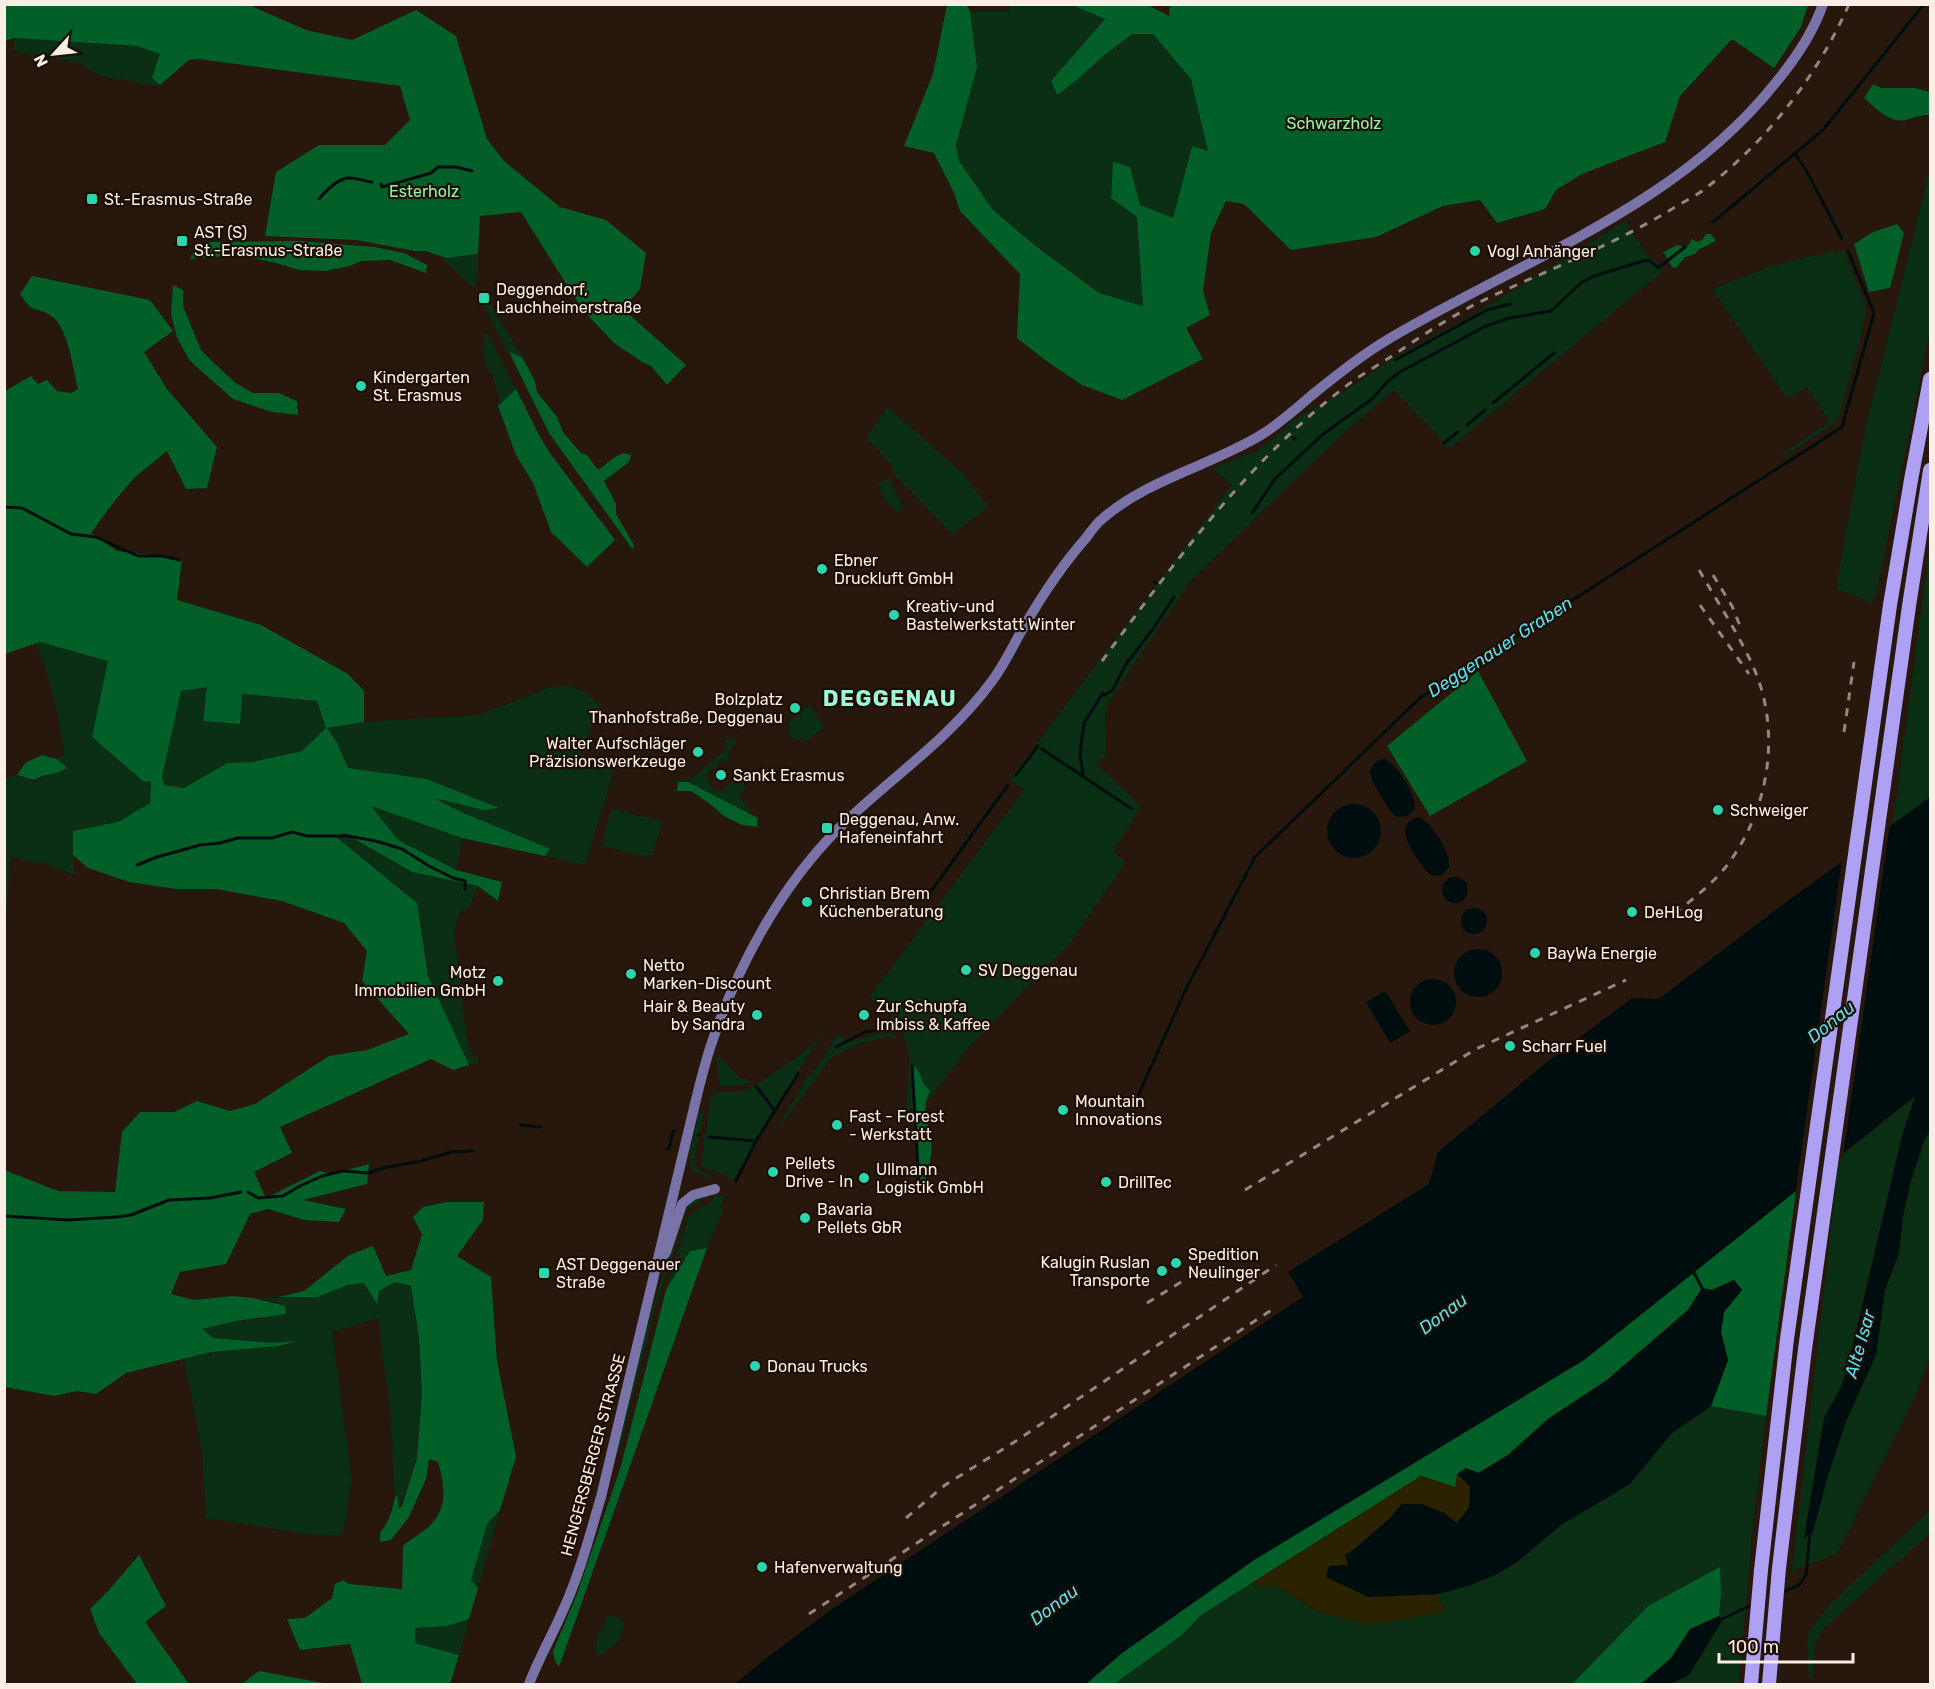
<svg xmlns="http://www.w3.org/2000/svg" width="1935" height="1689" font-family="Rubik,sans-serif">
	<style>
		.green { fill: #0a2f15 }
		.forest { fill: #035f28; fill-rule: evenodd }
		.sand { fill: #2a2201 }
		.water { fill: #000d0f }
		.pier { fill: #27170c }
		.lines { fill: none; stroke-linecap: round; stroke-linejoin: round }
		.stream { stroke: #000d0f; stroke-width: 3 }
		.secondary { stroke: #7a73a7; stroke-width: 10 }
		.highway { stroke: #aea1f3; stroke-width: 14 }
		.rail { stroke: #95877f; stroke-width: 3; stroke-dasharray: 8 8; stroke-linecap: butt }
		.poi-dot { fill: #2cd5ab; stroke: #1d0e04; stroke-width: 2 }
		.labels { text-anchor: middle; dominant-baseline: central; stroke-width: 4.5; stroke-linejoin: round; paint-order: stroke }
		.park-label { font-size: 16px; fill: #8ff6a6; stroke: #1d0e04 }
		.poi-label { font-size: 16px; fill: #faeee7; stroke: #1d0e04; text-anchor: start }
		.street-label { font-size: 16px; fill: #faeee7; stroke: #1d0e04 }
		.water-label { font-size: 18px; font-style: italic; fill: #58dfef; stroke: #1d0e04 }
		.district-label { font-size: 22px; font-weight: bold; letter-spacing: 1.5px; fill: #9cfadb; stroke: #1d0e04 }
	</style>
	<rect width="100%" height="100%" fill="#27170c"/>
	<g class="green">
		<polygon points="1072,4 1105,19 1051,81 1056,95 1078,79 1102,57 1132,33 1153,34 1191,79 1209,152 1191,146 1173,219 1140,205 1130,167 1113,163 1111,198 1137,216 1143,306 1099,293 1038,248 993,210 959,161 956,146 977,67 970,12 1007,12 1011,5"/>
		<polygon points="14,38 137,46 161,54 153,78 160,85 154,86 98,75 77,62 13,51"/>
		<polygon points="1930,169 1930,331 1876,594 1871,603 1836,588 1865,430"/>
		<path d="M 1625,221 L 1645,252 L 1664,270 L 1450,448 L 1394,390 L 1347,430 L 1191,580 L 1120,684 L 1105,710 L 1106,755 L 1096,764 L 1141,806 L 1113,852 L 1126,862 L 1070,943 L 968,1048 L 922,1109 L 906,1110 C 908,1084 914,1055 902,1031 C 896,1017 880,1007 869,998 L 1024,790 L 1010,779 L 1232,485 L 1212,468 L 1255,452 L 1280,434 L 1292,421 L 1346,390 L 1401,353 L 1468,318 Z"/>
		<polygon points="1844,250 1867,311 1838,421 1783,457 1782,454 1830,421 1807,388 1787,398 1712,289 1772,266 1833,251 1835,253"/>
		<polygon points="478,254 478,275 473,287 444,261 446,258"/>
		<polygon points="483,299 491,303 496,314 522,357 507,351 482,302"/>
		<path d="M 486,331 L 516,389 L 498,406 L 496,404 L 500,402 L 492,373 L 489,373 C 484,357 482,347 486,331 Z"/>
		<polygon points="888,407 964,475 988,507 953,534 892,472 894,468 866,437"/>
		<polygon points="889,478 903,509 897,512 885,500 877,484"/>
		<polygon points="1930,543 1930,797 1893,825"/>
		<path d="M 40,642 L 109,661 L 92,737 L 151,780 L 150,803 L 118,822 L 73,831 L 73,855 L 75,875 L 53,866 L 10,857 L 5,941 L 5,779 L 17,775 L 35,782 C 44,774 56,774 67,768 L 57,759 L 64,754 C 59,715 51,679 36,643 Z"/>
		<path d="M 563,685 C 581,687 589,695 601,708 L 580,753 L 614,770 L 585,865 L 545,856 L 550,850 L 461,812 L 430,796 L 484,810 L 498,808 L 427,779 L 348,768 L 337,743 L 253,762 L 227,763 L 183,788 L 164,785 L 162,777 L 181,691 L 207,686 L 203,721 L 240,724 L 241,694 L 317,701 L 327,728 L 364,722 L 479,715 L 551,687 Z"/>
		<polygon points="810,705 824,727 807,741 803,738 796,741 789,735 790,725 788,723"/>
		<polygon points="734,737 737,742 729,750 728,762 724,760 716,765 716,768 714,770 712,769 706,774 713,790 717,789 723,792 731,782 736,784 742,781 747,789 739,793 747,809 751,807 752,809 748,813 688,782 724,751 727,746 724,741"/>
		<polygon points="370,805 462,838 456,870 397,840"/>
		<path d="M 611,808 L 635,815 L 661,820 C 661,832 655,843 652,855 L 643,856 L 602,846 Z"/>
		<polygon points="344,833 412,872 478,886 468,910 461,909 454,932 466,1033 472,1057 479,1057 477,1063 469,1065 428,976 417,903 335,837"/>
		<path d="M 829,1023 L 771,1113 L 733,1181 L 719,1172 L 704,1168 L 701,1164 L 711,1095 C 723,1089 736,1094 748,1090 L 800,1055 L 814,1043 Z"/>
		<polygon points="880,1033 889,1033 896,1037 894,1042 892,1038 888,1037 861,1043 832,1057 773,1136 805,1081 824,1058 838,1034 850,1042"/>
		<polygon points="716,1057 720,1057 742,1080 745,1078 750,1082 742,1085 720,1085"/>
		<polygon points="1916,1096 1902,1136 1852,1349 1842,1385 1824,1418 1804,1538 1813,1531 1828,1476 1847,1419 1876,1355 1885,1290 1899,1253 1903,1216 1911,1181 1924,1141 1930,1130 1930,1356 1913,1401 1837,1554 1792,1571 1839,1158"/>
		<polygon points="699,1112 704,1113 694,1158 697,1169 712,1176 711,1178 693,1171 690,1166 689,1154"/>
		<path d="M 715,1195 L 725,1196 L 720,1208 L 724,1210 L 706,1248 L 690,1251 L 666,1290 L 689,1216 C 697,1207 711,1207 715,1195 Z"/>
		<polygon points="709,1196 688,1209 683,1219 677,1242 656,1306 623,1435 611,1474 638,1358 681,1212 693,1200"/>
		<polygon points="395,1282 411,1286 419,1337 422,1394 417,1458 399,1510 397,1496 395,1497 391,1421 378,1318 332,1332 352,1479 343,1534 338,1536 309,1534 206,1518 202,1452 184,1358 211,1352 279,1346 293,1342 273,1343 213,1338 201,1329 236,1321 261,1319 276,1302 253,1298 317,1297 348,1285 364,1283 377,1303 379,1291"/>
		<polygon points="1711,1406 1766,1416 1752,1533 1739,1684 1671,1684 1689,1675 1722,1621 1719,1616 1721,1593 1648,1606 1572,1684 1114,1684 1182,1635 1201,1615 1250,1584 1278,1587 1319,1612 1445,1612 1438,1594 1468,1586 1495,1575 1516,1563 1561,1525 1630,1484 1672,1433"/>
		<polygon points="500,1510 478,1588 471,1580 487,1524"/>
		<polygon points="1930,1510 1930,1533 1824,1628 1815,1645 1812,1679 1809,1679 1807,1639 1810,1630 1828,1606"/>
		<path d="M 609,1615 L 618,1616 L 624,1622 C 624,1638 613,1648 600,1655 L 596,1653 L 597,1638 Z"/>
		<polygon points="469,1619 459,1655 415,1643 415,1627 447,1626"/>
	</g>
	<g class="forest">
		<polygon points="1170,4 1808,5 1801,27 1774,68 1732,39 1680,96 1665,142 1582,174 1556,190 1545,209 1497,223 1480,200 1443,206 1376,237 1291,250 1244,204 1226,201 1211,233 1203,291 1210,315 1186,328 1203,359 1122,400 1082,385 1045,360 1017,338 1020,274 960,211 954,193 934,153 904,146 933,74 947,5 967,5 970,12 977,67 956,145 959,161 993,210 1038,248 1099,293 1143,306 1137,217 1111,198 1113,162 1130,167 1140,205 1173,218 1192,146 1208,151 1191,79 1153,34 1132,34 1102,57 1078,79 1057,95 1051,81 1105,19 1072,5 1148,5 1169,16"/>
		<polygon points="4,5 249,5 306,30 352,40 416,10 456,36 487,139 504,161 560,207 606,220 646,253 640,289 623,309 686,365 667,385 651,366 642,362 614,343 582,309 521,212 480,216 478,254 446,258 426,251 415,251 356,240 265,236 276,172 319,145 385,145 410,120 400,86 198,59 189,60 160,85 152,78 160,54 137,46 14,38 5,41"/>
		<path d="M 1873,84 L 1881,88 L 1915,88 L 1930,92 L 1930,115 C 1921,115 1915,117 1906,120 C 1891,124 1875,108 1864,98 Z"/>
		<polygon points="1897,224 1904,233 1890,288 1869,292 1854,244 1873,232"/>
		<polygon points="1706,234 1711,234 1716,241 1698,250 1695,254 1685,257 1676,268 1672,267 1664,253 1662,253 1677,245 1687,247 1692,239 1697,242 1702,240"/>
		<polygon points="300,241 374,247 404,253 427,265 426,273 390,260 361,261 350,266 325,271 299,270 276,263 239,255 190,259 194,249 211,242"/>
		<path d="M 32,276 L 150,300 L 173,331 L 144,352 L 167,389 L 217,447 L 207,488 L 186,489 L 167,451 L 135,477 L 113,503 L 91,533 L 117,551 L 182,559 L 177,600 L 261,625 L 348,674 L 364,691 L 364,722 L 327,728 L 337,743 L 348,768 L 427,779 L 499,808 L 484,810 L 434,798 L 461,812 L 550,849 L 545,856 L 462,838 L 371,806 L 398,840 L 456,870 L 502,882 L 498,901 L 478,886 L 412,872 L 344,833 L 336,837 L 417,903 L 428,976 L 469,1065 L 453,1070 L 431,1059 L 280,1127 L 292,1153 L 254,1172 L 266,1198 L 320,1171 L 332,1174 L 369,1164 L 367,1184 L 303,1200 L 346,1209 L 339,1222 L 304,1220 L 268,1209 L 250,1214 L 226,1264 L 180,1272 L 171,1294 L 194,1300 L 233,1296 L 253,1298 L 285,1306 L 286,1314 L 236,1321 L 202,1329 L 213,1338 L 273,1343 L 297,1341 L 279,1346 L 211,1352 L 126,1373 L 96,1394 L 77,1391 L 54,1396 L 5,1387 L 4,1170 L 58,1191 L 115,1192 L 122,1132 L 140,1112 L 174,1112 L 197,1101 L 230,1111 L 255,1104 L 329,1056 L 367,1050 L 409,1034 L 362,981 L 367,951 L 344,923 L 282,901 L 215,889 L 176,889 L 129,882 L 88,868 L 73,855 L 73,831 L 118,822 L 150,803 L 151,781 L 144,782 L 92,737 L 108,661 L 40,642 L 5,654 L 5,391 L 31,376 L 38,384 L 47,380 L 57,391 L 71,393 L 78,389 C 73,369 68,325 50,315 C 32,305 34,315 20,294 ZM 207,687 L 203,721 L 240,724 L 242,694 L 317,701 L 326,728 L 302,751 L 253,762 L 227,763 L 184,788 L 164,785 L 162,777 L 181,691 Z"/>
		<polygon points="173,285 183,290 183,306 201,350 216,365 236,383 253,393 279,393 297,401 298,415 272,412 233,399 190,361 177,338 171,314"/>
		<path d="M 509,352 L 522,357 L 535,381 L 537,392 L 557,417 L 563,432 L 581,453 L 587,455 L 598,470 C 607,464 614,456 624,453 L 631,455 L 629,462 L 604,481 L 616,504 L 616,514 L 634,545 L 633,550 L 549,433 Z"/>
		<polygon points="516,389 541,439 552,456 615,540 587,567 551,532 533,483 516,455 498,406"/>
		<polygon points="1478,671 1527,761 1430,816 1387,746"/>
		<polygon points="42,755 57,759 67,768 57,773 42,776 34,780 17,775 25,763"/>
		<polygon points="678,782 688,782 758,818 757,827 742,825 724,816 710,804 691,791 677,791"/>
		<path d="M 914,1066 C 924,1075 919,1081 930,1091 C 920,1109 929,1120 931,1139 C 933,1153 929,1169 924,1182 L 918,1179 C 916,1168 920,1156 916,1145 L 919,1139 L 914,1128 L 918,1123 C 915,1116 917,1114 916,1108 C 915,1094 912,1080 914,1066 Z"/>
		<polygon points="1796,1191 1766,1416 1711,1406 1728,1360 1721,1332 1724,1312 1742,1290 1734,1280 1712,1290 1702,1288 1688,1310 1607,1380 1548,1419 1508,1455 1455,1487 1421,1476 1201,1615 1182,1635 1114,1684 1086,1684 1122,1653 1254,1560 1584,1360"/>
		<path d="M 447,1202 L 484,1202 L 483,1220 L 457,1256 L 491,1277 L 497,1361 L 516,1457 L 500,1510 L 487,1524 L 471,1580 L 478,1588 L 469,1619 L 447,1626 L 415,1628 L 415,1643 L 459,1655 L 450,1684 L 362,1684 L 350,1644 L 300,1650 L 287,1619 L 305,1618 L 332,1598 L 335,1584 L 343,1580 L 349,1584 L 402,1589 L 403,1546 C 410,1539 419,1535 426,1529 C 449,1510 445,1487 438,1462 L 429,1459 L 426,1479 L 409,1517 L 391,1540 L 380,1542 L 380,1533 C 389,1522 392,1511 395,1497 L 397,1496 L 399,1509 L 402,1506 L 417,1458 L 422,1394 L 419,1337 L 411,1286 L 395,1282 L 379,1291 L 377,1304 L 364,1283 L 348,1285 L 317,1297 L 278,1297 L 304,1291 L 349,1255 L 373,1246 L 386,1276 L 411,1270 L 422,1234 L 413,1217 L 423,1207 Z"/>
		<polygon points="707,1248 559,1667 555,1661 553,1651 577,1594 621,1466 666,1290 690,1251"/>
		<polygon points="139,1555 166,1606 145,1622 189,1684 137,1684 99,1633 90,1609 109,1590"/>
		<polygon points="1720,1567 1721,1593 1719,1616 1690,1629 1671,1658 1641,1684 1572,1684 1648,1606"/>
		<polygon points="259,1671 328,1684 242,1684"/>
	</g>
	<polygon class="sand" points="1457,1474 1470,1486 1469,1508 1457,1523 1444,1513 1402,1504 1390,1518 1351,1552 1345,1555 1348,1565 1326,1576 1368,1597 1438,1594 1445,1612 1370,1625 1319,1612 1278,1587 1250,1584 1421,1476 1455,1487"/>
	<g class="water">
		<path d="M 1383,759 C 1396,762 1416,795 1415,808 L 1408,816 L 1397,817 C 1389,811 1385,803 1380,794 C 1372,781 1362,766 1383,759 Z"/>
		<polygon points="1930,797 1930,1130 1924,1141 1911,1181 1903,1216 1899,1253 1885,1290 1876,1355 1847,1419 1828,1476 1813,1531 1804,1539 1824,1418 1842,1385 1852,1349 1902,1136 1915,1096 1584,1360 1254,1560 1122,1653 1086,1684 735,1684 764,1660 832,1609 1303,1297 1288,1272 1429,1184 1438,1152 1541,1067 1632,998 1659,999 1777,909"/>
		<circle cx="1354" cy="831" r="27"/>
		<path d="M 1418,817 C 1431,821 1451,853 1449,867 L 1442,875 L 1432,876 C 1423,870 1404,841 1405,830 C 1406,823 1411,820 1418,817 Z"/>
		<circle cx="1455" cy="890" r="13"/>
		<circle cx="1474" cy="921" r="13"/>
		<circle cx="1478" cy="973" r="24"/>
		<circle cx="1433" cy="1002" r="23"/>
		<polygon points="1385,991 1410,1031 1390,1043 1366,1002"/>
		<polygon points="1734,1280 1742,1290 1724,1312 1721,1332 1728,1360 1711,1406 1672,1433 1630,1484 1561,1525 1516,1563 1495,1575 1468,1586 1438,1594 1368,1597 1326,1577 1329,1566 1348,1565 1345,1555 1351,1552 1390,1518 1402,1504 1422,1504 1444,1513 1457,1523 1469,1508 1470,1486 1457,1474 1466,1468 1479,1473 1508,1455 1548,1419 1607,1380 1688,1310 1702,1288 1712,1290"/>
		<polygon points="1719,1616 1722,1621 1689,1675 1671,1684 1641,1684 1671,1658 1690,1629"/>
	</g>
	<polygon class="pier" points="1890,823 1843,1157 1795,1196 1842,859"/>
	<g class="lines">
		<g class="stream">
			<polyline points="1795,154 1806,170 1842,239"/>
			<polyline points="381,184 382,187 431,173 438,167 456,167 472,171"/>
			<path d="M 319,199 C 325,191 337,180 347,178 C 355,177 364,181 372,182"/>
			<polyline points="1713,222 1823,130 1924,4"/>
			<polyline points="1395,360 1487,310 1510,304"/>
			<polyline points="1493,403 1554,353"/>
			<polyline points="1467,425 1485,410"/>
			<polyline points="1293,438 1296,440"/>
			<polyline points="1444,443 1458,432"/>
			<polyline points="4,507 22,508 71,534 96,537 138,556 162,556 180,560"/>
			<polyline points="1252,513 1275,479 1322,435 1372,399 1388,381 1400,372 1484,327 1509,318 1551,311 1581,283 1594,276 1643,261 1649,260 1658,268 1685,247"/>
			<polyline points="1155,582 1156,583"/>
			<polyline points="1100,697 1112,691 1126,664 1153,629 1174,597"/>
			<polyline points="1042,749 1132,809"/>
			<polyline points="1016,775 1038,746"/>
			<polyline points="1083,775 1080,754 1084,723 1103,693"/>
			<polyline points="137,865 157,857 200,845 220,843 238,838 272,838 292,832 307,836 348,836 376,841 402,849 429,866 453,878 465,881 465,889"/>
			<polyline points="926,898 1008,785"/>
			<polyline points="836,1047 865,1032 888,1028"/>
			<polyline points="912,1066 919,1184"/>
			<polyline points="756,1086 775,1111"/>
			<polyline points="1137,1098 1185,991 1255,857 1420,698 1842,427 1874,313 1848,251"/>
			<polyline points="521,1125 540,1127"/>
			<polyline points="698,1135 699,1135"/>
			<polyline points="709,1137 756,1141"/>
			<polyline points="667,1149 669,1149 673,1132 675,1131"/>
			<polyline points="736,1181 756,1141 798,1074"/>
			<polyline points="248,1192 258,1198 283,1196 300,1186 322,1176 343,1171 368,1173 384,1168 421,1161 452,1152 472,1151"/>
			<polyline points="4,1216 68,1220 116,1217 131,1215 169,1200 210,1198 241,1192"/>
			<polyline points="1693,1271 1702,1288"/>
			<polyline points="1781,1593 1799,1585 1806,1575 1810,1532"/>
			<polyline points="1718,1621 1753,1604"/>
		</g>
		<g class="secondary">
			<polyline points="664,1255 666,1252 682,1204 693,1195 715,1189"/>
			<path d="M 529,1684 C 539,1658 553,1634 564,1608 C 580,1573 590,1534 601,1497 L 694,1108 C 699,1087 704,1066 711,1045 C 737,967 780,887 839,828 C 889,779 950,739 992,681 C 1005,664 1014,643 1025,625 C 1043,594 1063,564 1086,538 C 1091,531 1096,524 1102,519 C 1148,479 1210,466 1261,435 C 1279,424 1296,409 1312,395 C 1338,374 1363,354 1392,337 C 1524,259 1679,206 1777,81 C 1796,58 1813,33 1823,4"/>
		</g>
		<g class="highway">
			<polyline points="1751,1684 1761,1570 1787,1339 1890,605 1911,480 1930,379"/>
			<polyline points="1769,1684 1779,1568 1805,1349 1909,606 1930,470"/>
		</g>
		<g class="rail">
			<polyline points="1713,575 1732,606 1742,631"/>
			<polyline points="1700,605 1749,674"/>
			<path d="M 1102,661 C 1174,563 1245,465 1341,390 C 1357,377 1375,367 1392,356 C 1423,335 1454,314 1488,298 C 1550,269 1613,245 1672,209 C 1683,202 1696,196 1706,188 C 1767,141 1818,75 1849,4"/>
			<polyline points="1844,732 1854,662"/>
			<path d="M 1675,914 C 1693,898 1713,884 1728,864 C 1770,808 1782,728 1752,664 C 1737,631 1716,600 1698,568"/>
			<polyline points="1245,1190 1476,1049 1626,980"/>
			<polyline points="1147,1303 1204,1268"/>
			<polyline points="906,1518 945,1485 1016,1441 1276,1265"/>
			<polyline points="809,1614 1276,1307"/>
		</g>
	</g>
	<g class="poi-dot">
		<rect x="86" y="193" width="12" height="12" rx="3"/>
		<rect x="176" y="235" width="12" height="12" rx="3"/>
		<circle cx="1475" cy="251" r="6"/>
		<rect x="478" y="292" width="12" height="12" rx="3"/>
		<circle cx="361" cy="386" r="6"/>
		<circle cx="822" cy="569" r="6"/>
		<circle cx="894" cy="615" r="6"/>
		<circle cx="795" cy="708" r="6"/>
		<circle cx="698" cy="752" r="6"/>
		<circle cx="721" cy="775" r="6"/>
		<circle cx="1718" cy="810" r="6"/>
		<rect x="821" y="822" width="12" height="12" rx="3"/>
		<circle cx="807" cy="902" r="6"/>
		<circle cx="1632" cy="912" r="6"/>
		<circle cx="1535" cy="953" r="6"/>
		<circle cx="966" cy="970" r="6"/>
		<circle cx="631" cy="974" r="6"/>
		<circle cx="498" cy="981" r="6"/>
		<circle cx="757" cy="1015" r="6"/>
		<circle cx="864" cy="1015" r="6"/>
		<circle cx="1510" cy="1046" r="6"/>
		<circle cx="1063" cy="1110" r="6"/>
		<circle cx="837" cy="1125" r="6"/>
		<circle cx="773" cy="1172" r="6"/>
		<circle cx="864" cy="1178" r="6"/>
		<circle cx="1106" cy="1182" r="6"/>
		<circle cx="805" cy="1218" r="6"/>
		<circle cx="1176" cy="1263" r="6"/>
		<circle cx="1162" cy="1271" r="6"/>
		<rect x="538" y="1267" width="12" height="12" rx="3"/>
		<circle cx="755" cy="1366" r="6"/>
		<circle cx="762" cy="1567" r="6"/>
	</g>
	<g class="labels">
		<g class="park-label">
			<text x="1334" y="123">Schwarzholz</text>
			<text x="424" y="191">Esterholz</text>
		</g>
		<g class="poi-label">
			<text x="104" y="199">St.-Erasmus-Straße</text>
			<text x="194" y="232">AST (S)<tspan x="194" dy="18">St.-Erasmus-Straße</tspan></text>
			<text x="1487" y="251">Vogl Anhänger</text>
			<text x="496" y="289">Deggendorf,<tspan x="496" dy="18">Lauchheimerstraße</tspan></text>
			<text x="373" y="377">Kindergarten<tspan x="373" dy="18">St. Erasmus</tspan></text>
			<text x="834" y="560">Ebner<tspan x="834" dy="18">Druckluft GmbH</tspan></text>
			<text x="906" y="606">Kreativ-und<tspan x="906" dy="18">Bastelwerkstatt Winter</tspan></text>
			<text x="783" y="699" text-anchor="end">Bolzplatz<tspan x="783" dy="18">Thanhofstraße, Deggenau</tspan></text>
			<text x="686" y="743" text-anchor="end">Walter Aufschläger<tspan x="686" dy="18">Präzisionswerkzeuge</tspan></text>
			<text x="733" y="775">Sankt Erasmus</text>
			<text x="1730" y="810">Schweiger</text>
			<text x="839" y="819">Deggenau, Anw.<tspan x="839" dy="18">Hafeneinfahrt</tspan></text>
			<text x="819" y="893">Christian Brem<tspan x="819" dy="18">Küchenberatung</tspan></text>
			<text x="1644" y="912">DeHLog</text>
			<text x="1547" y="953">BayWa Energie</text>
			<text x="643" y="965">Netto<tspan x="643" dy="18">Marken-Discount</tspan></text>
			<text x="978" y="970">SV Deggenau</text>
			<text x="486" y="972" text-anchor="end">Motz<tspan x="486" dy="18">Immobilien GmbH</tspan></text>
			<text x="745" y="1006" text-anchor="end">Hair &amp; Beauty<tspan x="745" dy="18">by Sandra</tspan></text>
			<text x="876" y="1006">Zur Schupfa<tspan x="876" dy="18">Imbiss &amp; Kaffee</tspan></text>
			<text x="1522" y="1046">Scharr Fuel</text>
			<text x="1075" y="1101">Mountain<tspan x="1075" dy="18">Innovations</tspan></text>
			<text x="849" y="1116">Fast - Forest<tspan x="849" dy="18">- Werkstatt</tspan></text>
			<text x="785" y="1163">Pellets<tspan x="785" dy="18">Drive - In</tspan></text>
			<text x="876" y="1169">Ullmann<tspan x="876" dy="18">Logistik GmbH</tspan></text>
			<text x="1118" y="1182">DrillTec</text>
			<text x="817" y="1209">Bavaria<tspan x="817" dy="18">Pellets GbR</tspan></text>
			<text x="1188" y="1254">Spedition<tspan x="1188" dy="18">Neulinger</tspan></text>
			<text x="1150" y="1262" text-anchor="end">Kalugin Ruslan<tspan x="1150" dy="18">Transporte</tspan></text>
			<text x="556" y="1264">AST Deggenauer<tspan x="556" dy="18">Straße</tspan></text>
			<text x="767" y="1366">Donau Trucks</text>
			<text x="774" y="1567">Hafenverwaltung</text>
		</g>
		<g class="street-label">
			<text transform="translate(593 1455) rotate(-75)">HENGERSBERGER STRASSE</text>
		</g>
		<g class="water-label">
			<text transform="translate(1500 647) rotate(-33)">Deggenauer Graben</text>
			<text transform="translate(1831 1022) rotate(-39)">Donau</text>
			<text transform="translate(1443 1314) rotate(-37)">Donau</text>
			<text transform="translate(1860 1344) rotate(-74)">Alte Isar</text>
			<text transform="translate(1054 1605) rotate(-37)">Donau</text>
		</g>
		<g class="district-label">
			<text x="890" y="698">DEGGENAU</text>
		</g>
	</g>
	<rect width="1935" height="1689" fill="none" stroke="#faeee7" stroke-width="12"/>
	<g transform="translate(54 54) rotate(243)" stroke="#1d0e04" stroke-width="4.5" paint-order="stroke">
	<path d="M0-4.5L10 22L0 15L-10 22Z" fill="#faeee7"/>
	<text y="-9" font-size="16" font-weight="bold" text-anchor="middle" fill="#faeee7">N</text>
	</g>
	<path d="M1719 1653v9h134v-9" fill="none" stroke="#faeee7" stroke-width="3"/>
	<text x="1728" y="1653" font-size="18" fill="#faeee7" stroke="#1d0e04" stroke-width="4.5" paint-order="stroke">100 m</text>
</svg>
